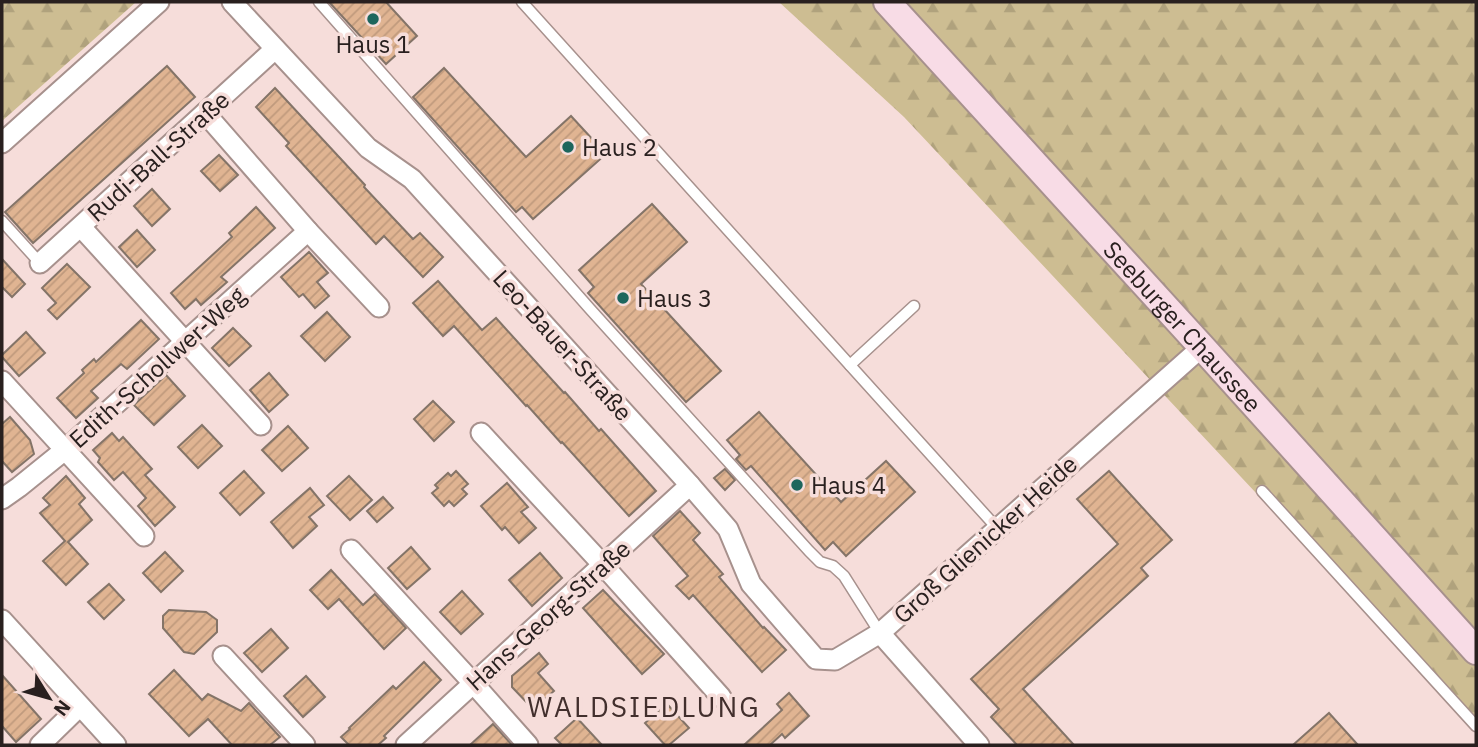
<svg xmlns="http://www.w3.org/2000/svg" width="1478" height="747" font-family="'IBM Plex Sans',sans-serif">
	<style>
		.forest { fill: url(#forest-firs) }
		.building { fill: url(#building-hatch); stroke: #847468; stroke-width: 2 }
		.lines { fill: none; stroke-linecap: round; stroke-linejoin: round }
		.lane-casing { stroke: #a7918d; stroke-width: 13 }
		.street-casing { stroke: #a7918d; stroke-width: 23 }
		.secondary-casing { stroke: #a7918d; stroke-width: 30 }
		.lane { stroke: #fff; stroke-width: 10 }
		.street { stroke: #fff; stroke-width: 19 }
		.secondary { stroke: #f8dce6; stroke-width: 26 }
		.poi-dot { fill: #1d665d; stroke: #f6ddda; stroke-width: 2.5 }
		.labels { text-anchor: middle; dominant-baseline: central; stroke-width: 7; stroke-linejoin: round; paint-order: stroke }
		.poi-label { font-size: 24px; fill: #29201f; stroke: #f6ddda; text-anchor: start }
		.street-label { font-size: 24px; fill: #29201f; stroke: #f6ddda }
		.quarter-label { font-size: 28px; letter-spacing: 2px; fill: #422f2d; stroke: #f6ddda }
	</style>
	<defs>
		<pattern id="forest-firs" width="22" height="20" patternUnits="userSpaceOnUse" patternTransform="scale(1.75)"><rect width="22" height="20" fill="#cdbd92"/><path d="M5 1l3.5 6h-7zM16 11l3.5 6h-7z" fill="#b0a27d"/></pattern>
		<pattern id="building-hatch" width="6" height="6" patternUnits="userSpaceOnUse" patternTransform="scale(1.75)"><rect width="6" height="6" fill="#e0b492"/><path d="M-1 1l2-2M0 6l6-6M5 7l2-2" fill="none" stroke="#c09a7d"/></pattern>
	</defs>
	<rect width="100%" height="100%" fill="#f6ddda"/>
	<g class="forest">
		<polygon points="2,2 136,2 2,121"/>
		<polygon points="779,2 1476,2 1476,728 904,117"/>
	</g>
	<g class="building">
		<polygon points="329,2 386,2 417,36 386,64"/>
		<polygon points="167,66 195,97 33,243 5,212"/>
		<polygon points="444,68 526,157 571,116 606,154 533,219 522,207 516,212 413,97"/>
		<polygon points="275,88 365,185 364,187 413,239 420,233 443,257 423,277 384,236 376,244 286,146 289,143 256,107"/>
		<polygon points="219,155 238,175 220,191 201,171"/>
		<polygon points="152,189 170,209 152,226 134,206"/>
		<polygon points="652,204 687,242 641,284 721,371 686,402 588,293 594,287 579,270"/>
		<polygon points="256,207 275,228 221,277 227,282 201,305 196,299 185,309 171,293 232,237 229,233"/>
		<polygon points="137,230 155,250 137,267 119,247"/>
		<polygon points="309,252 328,273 317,282 329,296 315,308 303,294 299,297 281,277"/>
		<polygon points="2,259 25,284 12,297 2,287"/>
		<polygon points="67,264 90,287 57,319 48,310 56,303 42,288"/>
		<polygon points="438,281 482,330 496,318 564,393 565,392 599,431 601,429 656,491 629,516 562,442 561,443 527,405 526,406 454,326 443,336 413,303"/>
		<polygon points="327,312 350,337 325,361 301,336"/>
		<polygon points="141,320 159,339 127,369 121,364 91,391 98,398 76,418 57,398 84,373 82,370 94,359 96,362"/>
		<polygon points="233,328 251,346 229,366 212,348"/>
		<polygon points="26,332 45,353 19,376 2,357 2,355"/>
		<polygon points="269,373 288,395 269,412 250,390"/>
		<polygon points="166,375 185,396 154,425 134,405"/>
		<polygon points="433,401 454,422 434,441 414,419"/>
		<polygon points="759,412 841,502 886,461 915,492 846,556 833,542 825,550 751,466 746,470 736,459 740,455 727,440"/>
		<polygon points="10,417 30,440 34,454 12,472 2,461 2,424"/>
		<polygon points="202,425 222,446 198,468 178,447"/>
		<polygon points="288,426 308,448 282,471 262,450"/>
		<polygon points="112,433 119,441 123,437 152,469 145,475 175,507 155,526 138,506 146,498 123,472 114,480 98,462 100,458 93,450"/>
		<polygon points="725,469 735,480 725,490 714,478"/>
		<polygon points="244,471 264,493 240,515 220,493"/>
		<polygon points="456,471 468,484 462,489 467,494 454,506 449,501 444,506 432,493 438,488 435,485 448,473 451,476"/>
		<polygon points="1109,471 1172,540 1141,568 1148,576 1023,689 1074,745 1017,745 991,717 999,709 971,679 1118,544 1077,499"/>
		<polygon points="66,476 85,498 79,504 92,520 68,542 88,564 66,585 43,561 65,541 40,513 50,505 43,498"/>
		<polygon points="349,476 372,500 350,520 327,496"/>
		<polygon points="507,483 528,507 521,512 536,528 519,543 505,527 502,530 481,506"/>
		<polygon points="310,488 324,505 309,517 317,526 293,548 271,522"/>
		<polygon points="383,497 393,508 377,522 367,511"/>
		<polygon points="680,511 700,533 693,540 723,574 719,577 763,628 764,627 786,650 762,672 693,595 689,599 676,586 688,576 653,536"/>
		<polygon points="411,547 430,569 407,589 388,568"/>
		<polygon points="165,552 183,571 161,592 143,573"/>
		<polygon points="540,553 562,578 532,606 509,580"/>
		<polygon points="331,570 363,605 375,594 406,628 384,649 339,599 328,609 310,590"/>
		<polygon points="109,584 124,600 104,619 88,602"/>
		<polygon points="603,590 664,654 642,674 583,608"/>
		<polygon points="462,591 483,614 461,634 440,612"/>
		<polygon points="169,610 206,612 217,620 217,632 194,654 184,652 163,628 163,616"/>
		<polygon points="271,629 288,648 262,672 244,653"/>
		<polygon points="539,653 548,664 538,673 554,691 533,709 512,687 512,676"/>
		<polygon points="424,662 441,680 384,736 386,738 378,745 349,745 341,737 350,729 349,728 393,686 396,689"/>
		<polygon points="174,670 202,700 208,694 241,711 249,703 280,737 270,745 232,745 208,719 189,736 149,694"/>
		<polygon points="2,675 41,719 16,742 2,726"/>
		<polygon points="306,676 325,697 303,717 284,696"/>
		<polygon points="789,693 809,716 785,738 782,734 770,745 744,745 782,710 777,704"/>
		<polygon points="667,704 689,728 669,745 665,745 645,723"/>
		<polygon points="1329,713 1358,745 1293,745"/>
		<polygon points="577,718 602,745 562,745 555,738"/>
		<polygon points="493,724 512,745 470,745"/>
	</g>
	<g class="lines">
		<defs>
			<g id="lane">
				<polyline points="319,2 590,309 809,551 820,562 833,566 844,576 880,633"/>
				<polyline points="522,2 997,528"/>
				<polyline points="2,221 40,263"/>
				<polyline points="850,365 914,306"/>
				<polyline points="1262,491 1476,726"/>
			</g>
			<g id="street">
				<polyline points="232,2 368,148 412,179 690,485 728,529 751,584 816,659 835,660 880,633 1202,347"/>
				<polyline points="205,113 308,231 379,307"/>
				<polyline points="2,143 159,2"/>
				<polyline points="81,227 261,425"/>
				<polyline points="40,263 275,49"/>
				<polyline points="2,381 144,536"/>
				<polyline points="481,433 603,565 721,697"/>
				<polyline points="2,499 19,487 66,449 308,231"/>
				<polyline points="351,550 473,683 528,745"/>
				<polyline points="2,620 116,745"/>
				<polyline points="880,633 979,745"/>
				<polyline points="223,656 305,745"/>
				<polyline points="40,745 80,706"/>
				<polyline points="406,745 690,485"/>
			</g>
			<g id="secondary">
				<path id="s1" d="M 887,2 L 1202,347 L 1476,651"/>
			</g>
		</defs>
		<use href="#lane" class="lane-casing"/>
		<use href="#street" class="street-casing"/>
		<use href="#secondary" class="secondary-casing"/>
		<use href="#lane" class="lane"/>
		<use href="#street" class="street"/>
		<use href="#secondary" class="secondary"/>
	</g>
	<g class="poi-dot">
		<circle cx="373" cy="19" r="7"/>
		<circle cx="568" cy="147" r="7"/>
		<circle cx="623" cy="298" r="7"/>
		<circle cx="797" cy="485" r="7"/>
	</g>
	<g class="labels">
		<g class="poi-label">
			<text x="373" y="44" text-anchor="middle">Haus 1</text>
			<text x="582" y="147">Haus 2</text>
			<text x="637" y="298">Haus 3</text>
			<text x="811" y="485">Haus 4</text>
		</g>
		<g class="street-label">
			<text transform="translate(158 156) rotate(-42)">Rudi-Ball-Straße</text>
			<text stroke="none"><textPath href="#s1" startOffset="439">Seeburger Chaussee</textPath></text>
			<text transform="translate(563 345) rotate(48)">Leo-Bauer-Straße</text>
			<text transform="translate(157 367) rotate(-42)">Edith-Schollwer-Weg</text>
			<text transform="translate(985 539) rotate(-42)">Groß Glienicker Heide</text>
			<text transform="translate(548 615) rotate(-42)">Hans-Georg-Straße</text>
		</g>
		<g class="quarter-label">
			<text x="644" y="706">WALDSIEDLUNG</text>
		</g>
	</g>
	<rect width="1478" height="747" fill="none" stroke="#29201f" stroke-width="7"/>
	<g transform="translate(49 698) rotate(127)" stroke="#f6ddda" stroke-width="5" paint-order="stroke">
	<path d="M0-5L12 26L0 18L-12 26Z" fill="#29201f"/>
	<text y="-10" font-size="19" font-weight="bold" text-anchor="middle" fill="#29201f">N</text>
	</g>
</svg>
